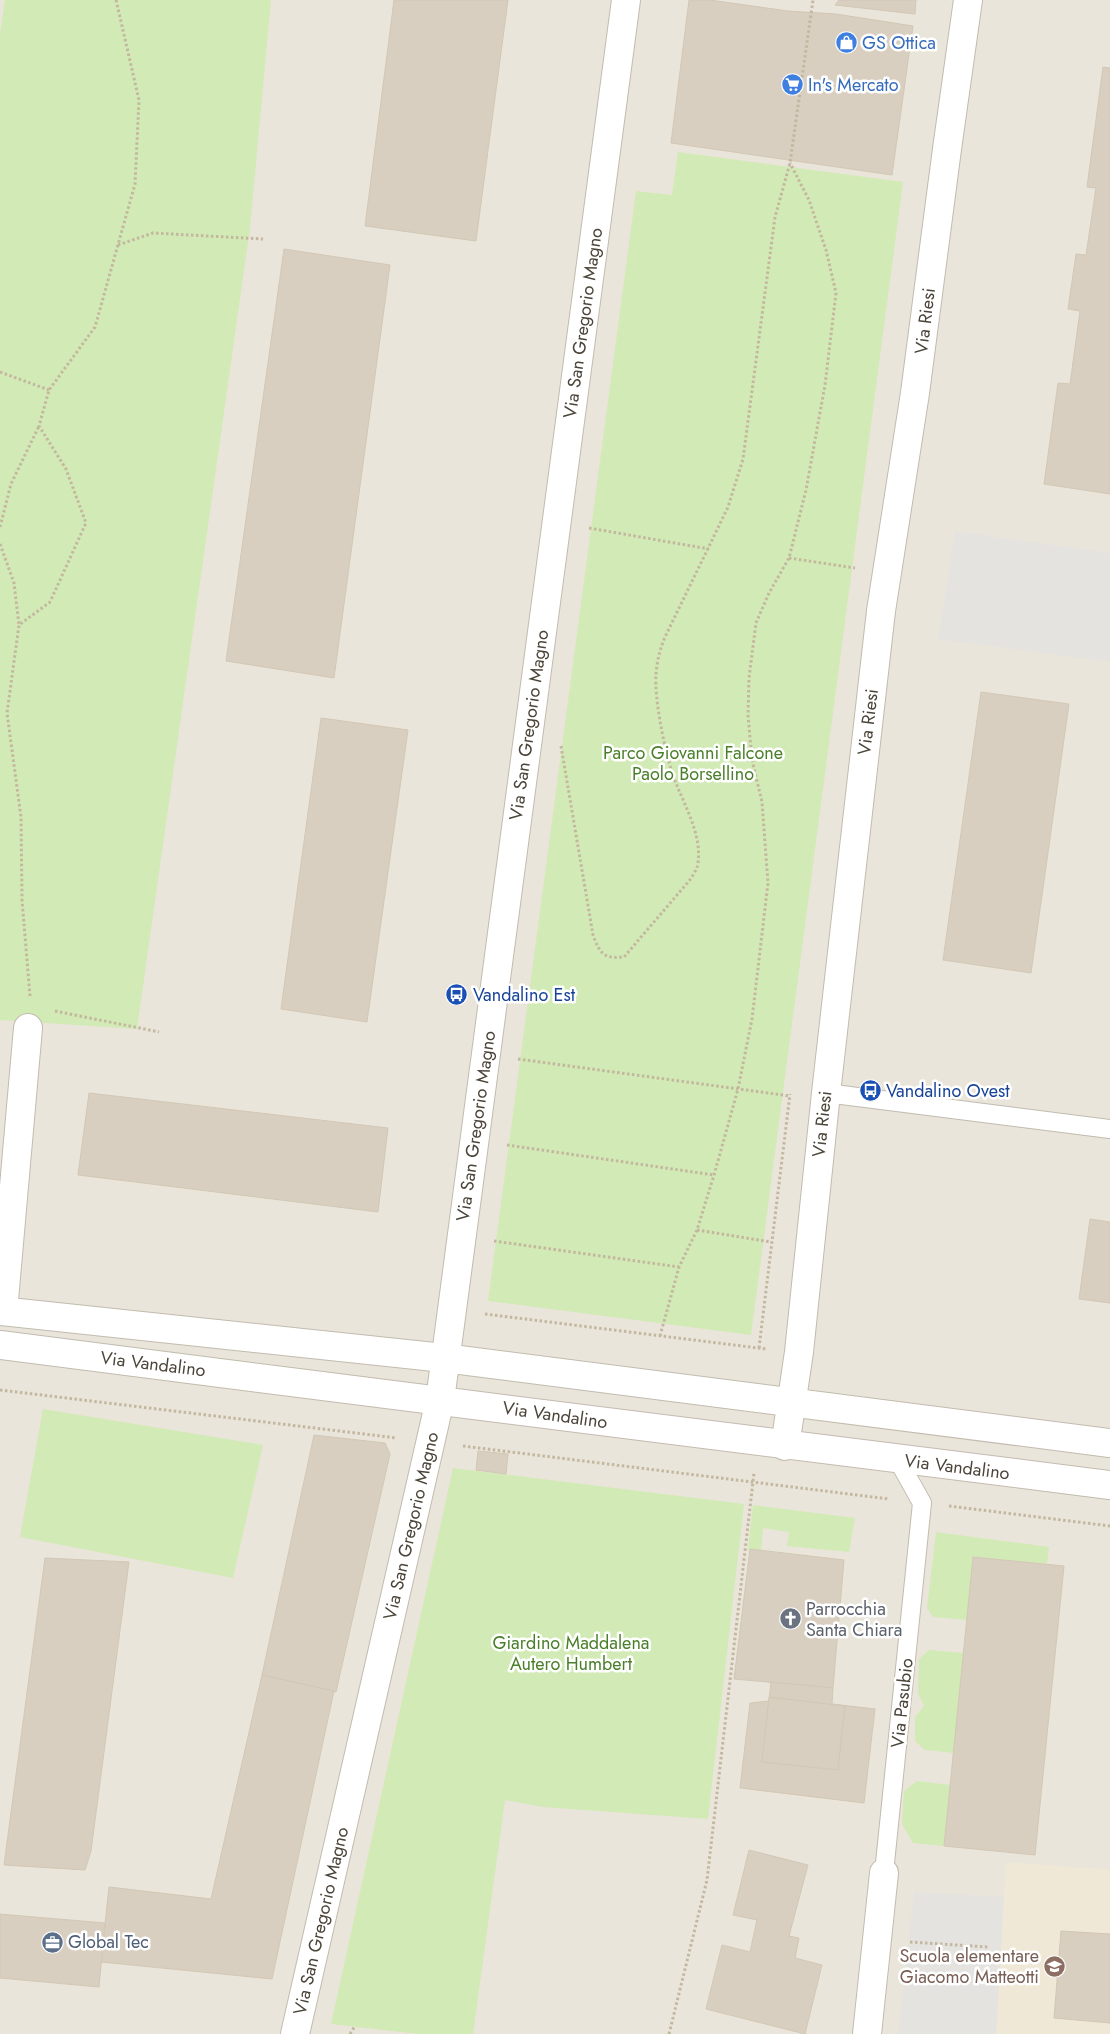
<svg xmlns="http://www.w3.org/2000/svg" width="1110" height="2034" font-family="Jost,sans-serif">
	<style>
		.residential { fill: #eae5da }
		.education { fill: #efe8d6 }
		.green { fill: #d2eab5 }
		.parking { fill: #e5e3e0 }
		.building { fill: #d8cfc1; stroke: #d3c7b4 }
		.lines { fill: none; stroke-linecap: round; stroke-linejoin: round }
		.service-casing { stroke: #c2bbae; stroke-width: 20 }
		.minor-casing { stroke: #c2bbae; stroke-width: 30 }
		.tertiary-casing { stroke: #c2bbae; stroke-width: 30 }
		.path { stroke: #c4b79f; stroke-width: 3; stroke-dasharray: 2.5 2.5; stroke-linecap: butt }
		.service { stroke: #fff; stroke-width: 18 }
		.minor { stroke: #fff; stroke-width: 28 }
		.tertiary { stroke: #fff; stroke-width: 28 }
		.labels { text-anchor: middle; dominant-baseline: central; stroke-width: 5; stroke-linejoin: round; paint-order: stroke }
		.shop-label { font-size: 18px; fill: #366cbe; stroke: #fff; text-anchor: start }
		.street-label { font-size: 18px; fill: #4b4439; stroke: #fff }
		.park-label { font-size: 18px; fill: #4a7f2a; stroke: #fff }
		.transit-label { font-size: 18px; fill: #164399; stroke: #fff; text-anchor: start }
		.worship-label { font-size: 18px; fill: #5b616d; stroke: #fff; text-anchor: start }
		.service-label { font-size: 18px; fill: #4e5e75; stroke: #fff; text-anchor: start }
		.education-label { font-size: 18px; fill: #785e54; stroke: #fff; text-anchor: end }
	</style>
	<rect width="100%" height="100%" fill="#f6f3ec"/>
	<g class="residential">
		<polygon points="0,0 1110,0 1110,1479 0,1340"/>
		<polygon points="0,1351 1110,1492 1110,2034 0,2034"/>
	</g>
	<polygon class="education" points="1006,1862 1110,1870 1110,2034 996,2034"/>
	<g class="green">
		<polygon points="5,0 271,0 250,228 137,1029 0,1020 0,34"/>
		<polygon points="678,152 903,182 751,1335 488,1301 636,191 672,195"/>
		<polygon points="43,1409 263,1445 233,1578 20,1537"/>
		<polygon points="453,1468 744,1504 708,1819 543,1807 505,1800 473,2034 419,2034 331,2024"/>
		<polygon points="753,1505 855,1518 849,1552 787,1546 789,1532 763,1528 761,1551 748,1550"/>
		<polygon points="936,1532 1049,1547 1047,1564 973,1557 967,1620 933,1617 927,1608"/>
		<polygon points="929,1650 964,1653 954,1753 925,1750 915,1741 915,1717 924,1706 918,1693 919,1659"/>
		<polygon points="917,1781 950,1785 944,1846 913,1843 902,1824 904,1791"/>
	</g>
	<g class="parking">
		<polygon points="955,531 1110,553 1110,662 938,639"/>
		<polygon points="914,1892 1004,1897 996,2034 898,2034"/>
	</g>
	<g class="building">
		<polygon points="394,0 508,0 476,241 365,226"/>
		<polygon points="689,0 710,0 788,11 836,14 913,26 892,175 671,143"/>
		<polygon points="839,0 916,0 915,14 835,5"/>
		<polygon points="1103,67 1110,68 1110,494 1044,484 1058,383 1070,384 1080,311 1068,309 1076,254 1086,255 1096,188 1087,187"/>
		<polygon points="284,249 390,265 334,678 226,661"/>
		<polygon points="981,692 1069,704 1031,973 943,960"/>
		<polygon points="321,718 408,730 367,1022 281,1009"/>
		<polygon points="89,1093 388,1128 378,1212 78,1175"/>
		<polygon points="1090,1219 1110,1222 1110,1303 1079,1299"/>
		<polygon points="314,1435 385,1443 390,1454 336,1692 262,1675"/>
		<polygon points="478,1451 508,1454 506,1474 476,1470"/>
		<polygon points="750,1549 844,1560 833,1688 734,1679"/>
		<polygon points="973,1557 1064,1566 1035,1855 944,1846"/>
		<polygon points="45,1558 129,1562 91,1851 85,1870 4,1865"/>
		<polygon points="262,1675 334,1691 272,1979 101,1962 109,1887 211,1899"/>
		<polygon points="771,1682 833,1688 832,1704 875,1709 864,1803 740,1788 750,1703 769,1701"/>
		<polygon points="769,1697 845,1706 838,1770 762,1762"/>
		<polygon points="749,1850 808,1865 789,1936 799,1938 795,1958 822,1965 805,2034 706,2009 722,1945 750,1952 757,1920 733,1915"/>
		<polygon points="0,1914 105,1923 99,1987 0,1978"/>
		<polygon points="1061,1931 1110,1934 1110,2023 1054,2018"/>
	</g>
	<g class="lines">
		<defs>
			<g id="service">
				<polyline points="826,1093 1110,1129"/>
				<polyline points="885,1863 922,1503 898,1460"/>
			</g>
			<g id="minor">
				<polyline points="3,1311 28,1028"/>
				<polyline points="785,1446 799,1352 826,1093 881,611 915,393 947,149 968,0"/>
				<polyline points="295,2034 440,1400 626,0"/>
				<polyline points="867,2034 884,1873"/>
			</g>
			<g id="tertiary">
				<polyline points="0,1311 444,1358 1110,1443"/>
				<path d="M 0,1345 C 370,1391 740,1441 1110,1485"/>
			</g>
		</defs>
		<use href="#service" class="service-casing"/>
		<use href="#minor" class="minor-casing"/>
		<use href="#tertiary" class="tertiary-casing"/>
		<g class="path">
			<polyline points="118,245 153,233 263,239"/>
			<polyline points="0,372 49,390"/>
			<polyline points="0,527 11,484 39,426"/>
			<polyline points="589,528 709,549"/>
			<polyline points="0,544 14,583 19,625"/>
			<polyline points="789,558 855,568"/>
			<path d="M 561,746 L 593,935 C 600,954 604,959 624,957 L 689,881 C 692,877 695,872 697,868 C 705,834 680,800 671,769 C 664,747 654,696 656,674 C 657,661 660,649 665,637 L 728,507 L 743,459 L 775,217 L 790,163 L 813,0"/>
			<polyline points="30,996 22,900 21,817 7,713 19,625 50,602 86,523 66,469 39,426 49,390 95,327 135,184 139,100 116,0"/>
			<polyline points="55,1011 159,1032"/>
			<polyline points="518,1059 790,1096"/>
			<polyline points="507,1145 714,1175"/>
			<polyline points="697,1230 771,1242"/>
			<polyline points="494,1241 679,1267"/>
			<polyline points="485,1314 766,1349"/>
			<polyline points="660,1336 679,1267 697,1230 714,1175 738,1089 752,1019 768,883 762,802 752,760 748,715 749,678 756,623 769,593 789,558 806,490 825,385 836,293 826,250 809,200 790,163"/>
			<polyline points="759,1348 790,1094"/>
			<polyline points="0,1390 397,1438"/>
			<polyline points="463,1446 889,1499"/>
			<polyline points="949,1506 1110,1526"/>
			<polyline points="910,1942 988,1947"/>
			<polyline points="350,2034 355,2026"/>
			<polyline points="669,2034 707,1880 754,1473"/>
		</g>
		<use href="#service" class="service"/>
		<use href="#minor" class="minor"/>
		<use href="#tertiary" class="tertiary"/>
	</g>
	<defs>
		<symbol id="shop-disc" viewBox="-11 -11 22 22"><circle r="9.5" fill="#3f7fe0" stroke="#fff"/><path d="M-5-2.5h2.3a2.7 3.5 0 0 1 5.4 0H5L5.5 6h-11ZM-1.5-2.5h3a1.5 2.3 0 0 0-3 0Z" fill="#fff"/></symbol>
		<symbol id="supermarket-disc" viewBox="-11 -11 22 22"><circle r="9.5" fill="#3f7fe0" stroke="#fff"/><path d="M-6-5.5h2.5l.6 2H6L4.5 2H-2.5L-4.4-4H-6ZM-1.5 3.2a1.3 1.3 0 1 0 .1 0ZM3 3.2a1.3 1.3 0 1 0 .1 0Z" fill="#fff"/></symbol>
		<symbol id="bus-disc" viewBox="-11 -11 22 22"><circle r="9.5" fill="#1a4fb4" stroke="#fff"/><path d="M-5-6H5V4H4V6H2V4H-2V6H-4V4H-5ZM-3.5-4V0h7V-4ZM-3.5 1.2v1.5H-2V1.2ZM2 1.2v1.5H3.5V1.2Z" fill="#fff"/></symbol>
		<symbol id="church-disc" viewBox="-11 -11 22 22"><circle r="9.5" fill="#6b7280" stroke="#fff"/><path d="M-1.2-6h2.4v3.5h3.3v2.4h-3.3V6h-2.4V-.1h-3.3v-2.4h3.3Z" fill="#fff"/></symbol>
		<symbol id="office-disc" viewBox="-11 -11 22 22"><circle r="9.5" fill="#5c6f8a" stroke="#fff"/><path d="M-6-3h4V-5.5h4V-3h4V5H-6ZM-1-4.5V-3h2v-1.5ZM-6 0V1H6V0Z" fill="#fff"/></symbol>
		<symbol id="school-disc" viewBox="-11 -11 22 22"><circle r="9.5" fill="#8d6e63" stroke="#fff"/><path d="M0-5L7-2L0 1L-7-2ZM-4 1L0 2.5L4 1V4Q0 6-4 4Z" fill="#fff"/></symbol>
	</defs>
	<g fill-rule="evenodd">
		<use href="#shop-disc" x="834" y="30" width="25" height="25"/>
		<use href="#supermarket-disc" x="780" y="72" width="25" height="25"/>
		<use href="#bus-disc" x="444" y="982" width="25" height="25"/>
		<use href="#bus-disc" x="858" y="1078" width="25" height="25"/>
		<use href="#church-disc" x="778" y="1606" width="25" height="25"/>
		<use href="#office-disc" x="40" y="1930" width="25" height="25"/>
		<use href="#school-disc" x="1042" y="1954" width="25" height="25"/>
	</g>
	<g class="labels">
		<g class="shop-label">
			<text x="862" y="43">GS Ottica</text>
			<text x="808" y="85">In's Mercato</text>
		</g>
		<g class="street-label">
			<text transform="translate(925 321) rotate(-83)">Via Riesi</text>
			<text transform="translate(583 323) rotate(-82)">Via San Gregorio Magno</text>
			<text transform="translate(868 722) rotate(-83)">Via Riesi</text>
			<text transform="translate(529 725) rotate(-82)">Via San Gregorio Magno</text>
			<text transform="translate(822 1124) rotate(-84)">Via Riesi</text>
			<text transform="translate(476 1126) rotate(-82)">Via San Gregorio Magno</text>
			<text transform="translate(153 1364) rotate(7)">Via Vandalino</text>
			<text transform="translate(555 1415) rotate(8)">Via Vandalino</text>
			<text transform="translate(957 1467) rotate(7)">Via Vandalino</text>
			<text transform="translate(411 1526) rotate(-77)">Via San Gregorio Magno</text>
			<text transform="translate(902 1703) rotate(-84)">Via Pasubio</text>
			<text transform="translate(321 1921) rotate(-77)">Via San Gregorio Magno</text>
		</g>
		<g class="park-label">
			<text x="693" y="753">Parco Giovanni Falcone<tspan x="693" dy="21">Paolo Borsellino</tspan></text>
			<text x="571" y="1643">Giardino Maddalena<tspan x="571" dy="21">Autero Humbert</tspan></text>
		</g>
		<g class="transit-label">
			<text x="473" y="995">Vandalino Est</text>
			<text x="886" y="1091">Vandalino Ovest</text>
		</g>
		<g class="worship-label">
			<text x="806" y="1609">Parrocchia<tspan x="806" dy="21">Santa Chiara</tspan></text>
		</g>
		<g class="service-label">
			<text x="68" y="1942">Global Tec</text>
		</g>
		<g class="education-label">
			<text x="1039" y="1956">Scuola elementare<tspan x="1039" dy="21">Giacomo Matteotti</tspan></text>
		</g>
	</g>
</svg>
